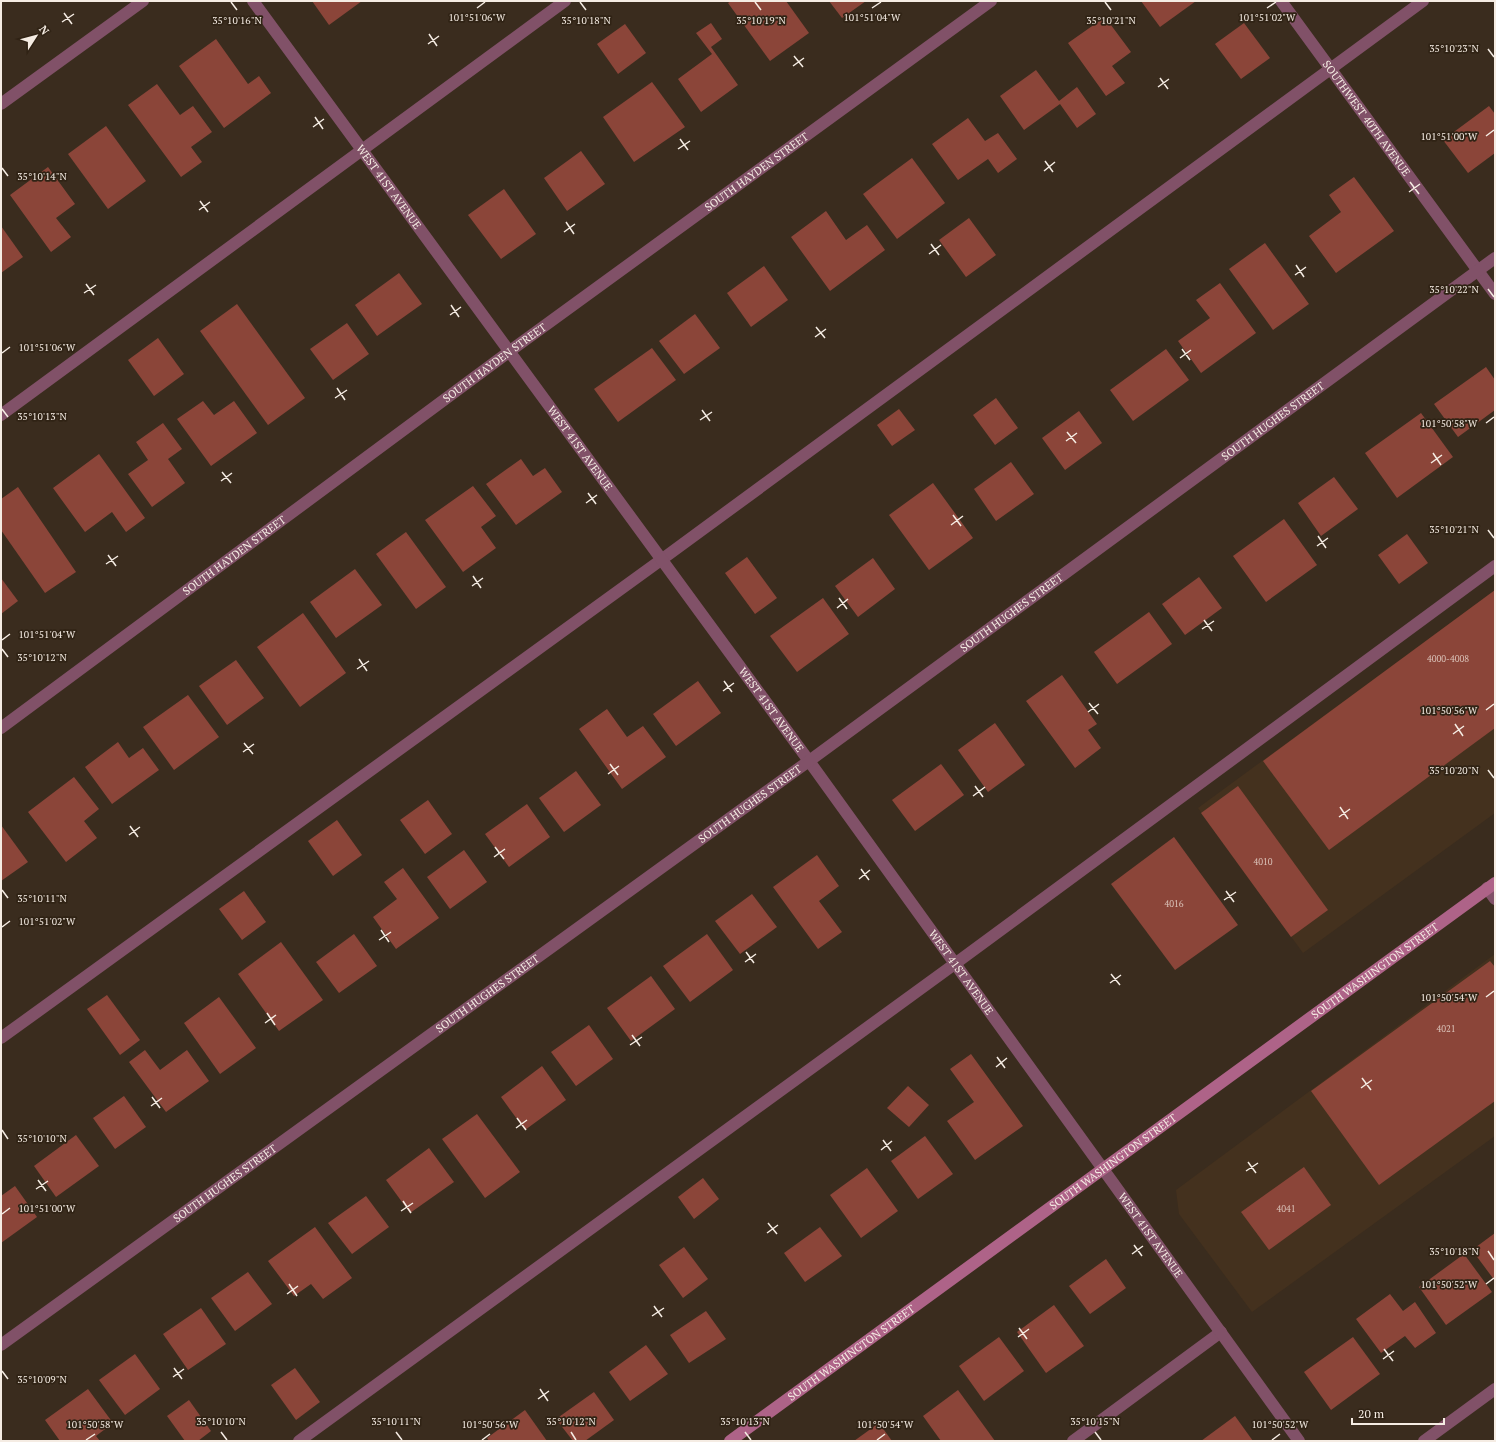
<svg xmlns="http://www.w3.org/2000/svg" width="1496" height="1442" font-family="'PT Serif',serif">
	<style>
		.built { fill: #44311e }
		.building { fill: #8b4539 }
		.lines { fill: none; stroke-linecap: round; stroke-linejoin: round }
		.lane { stroke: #815168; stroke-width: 12 }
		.street { stroke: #815168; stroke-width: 12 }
		.secondary { stroke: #ae6388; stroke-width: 12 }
		.ticks { fill: none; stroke: #f5ece3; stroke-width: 1.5 }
		.labels { text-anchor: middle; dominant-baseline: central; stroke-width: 3.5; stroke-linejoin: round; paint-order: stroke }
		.number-label { font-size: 9px; fill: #dac2b8 }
		.street-label { font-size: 11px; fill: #f5ece3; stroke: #302315 }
		.ticks-label { font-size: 10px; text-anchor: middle; fill: #f5ece3; stroke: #302315; stroke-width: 3.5; stroke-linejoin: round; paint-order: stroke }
	</style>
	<rect width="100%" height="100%" fill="#3a2c1e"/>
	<g class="built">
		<polygon points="1495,590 1495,813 1303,953 1198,808"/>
		<polygon points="1495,954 1495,1136 1252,1312 1179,1214 1176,1190"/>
	</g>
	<g class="building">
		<polygon points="312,1 362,1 329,25"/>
		<polygon points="731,1 786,1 809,33 770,61 728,3"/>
		<polygon points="829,1 866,1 842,18"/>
		<polygon points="1141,1 1196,1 1160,27"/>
		<polygon points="1105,17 1131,52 1112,66 1125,83 1106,96 1068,43"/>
		<polygon points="711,23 722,39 711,47 738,85 701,112 678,79 712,54 696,33"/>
		<polygon points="1244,23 1270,58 1241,79 1215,44"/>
		<polygon points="625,24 646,53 618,74 597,44"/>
		<polygon points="216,39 248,84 259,76 271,93 224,128 179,66"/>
		<polygon points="1036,70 1059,101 1077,87 1096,114 1077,128 1060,104 1024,130 1000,96"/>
		<polygon points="652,82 685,127 634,162 603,117"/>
		<polygon points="157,84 180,115 193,106 212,132 191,147 202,162 181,177 128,105"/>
		<polygon points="1489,106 1495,114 1495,153 1468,173 1443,140"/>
		<polygon points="968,118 985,141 998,133 1017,159 998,173 988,159 958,180 932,144"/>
		<polygon points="106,126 146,181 108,209 68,154"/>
		<polygon points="581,151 605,184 567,211 544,178"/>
		<polygon points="912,158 945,203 897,239 863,194"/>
		<polygon points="48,167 75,204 56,218 71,237 51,252 10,195"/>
		<polygon points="1354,177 1394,231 1336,273 1309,236 1341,212 1329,195"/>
		<polygon points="504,189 536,234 501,259 468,215"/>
		<polygon points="826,211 846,240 867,225 885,250 830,291 791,237"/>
		<polygon points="969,218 996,255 966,277 939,240"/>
		<polygon points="1,226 23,257 1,273"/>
		<polygon points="1265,243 1309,304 1273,330 1229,269"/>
		<polygon points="764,266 788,300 751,327 727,293"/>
		<polygon points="399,273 422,304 377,336 355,305"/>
		<polygon points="1220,283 1256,333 1201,373 1178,341 1210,318 1196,300"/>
		<polygon points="237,304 305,398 268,425 200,331"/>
		<polygon points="695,314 720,348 684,374 659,341"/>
		<polygon points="347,323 369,354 333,380 310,349"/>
		<polygon points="158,338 184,374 154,396 128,360"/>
		<polygon points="652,348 676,380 618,422 594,389"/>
		<polygon points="1166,349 1189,380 1133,421 1110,390"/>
		<polygon points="1486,367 1495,380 1495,410 1458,437 1434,404"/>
		<polygon points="996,398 1018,428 995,445 973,415"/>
		<polygon points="203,401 214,415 234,401 257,433 211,466 177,419"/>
		<polygon points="899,409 915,430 892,446 877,425"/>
		<polygon points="1079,411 1102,443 1065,470 1042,438"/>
		<polygon points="1421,413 1453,457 1397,498 1365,453"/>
		<polygon points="163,423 182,449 168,459 185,483 152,507 128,474 148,460 136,442"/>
		<polygon points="99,454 145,518 126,532 112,512 85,532 53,488"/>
		<polygon points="521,459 533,476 545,468 562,492 516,525 486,484"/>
		<polygon points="1011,462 1034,494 996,521 974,489"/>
		<polygon points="1334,477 1358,509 1321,536 1298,503"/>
		<polygon points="933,483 973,538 929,570 889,515"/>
		<polygon points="473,486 496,516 481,527 496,548 463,572 425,520"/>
		<polygon points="18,487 76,572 45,593 1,530 1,499"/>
		<polygon points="1284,519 1317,565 1266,602 1233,556"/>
		<polygon points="406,532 446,587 416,609 376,554"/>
		<polygon points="1407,534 1428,563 1399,584 1378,555"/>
		<polygon points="747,557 777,598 755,614 725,573"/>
		<polygon points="873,558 895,589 858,617 835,586"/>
		<polygon points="355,569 382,605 336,638 310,602"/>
		<polygon points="1199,577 1222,608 1185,635 1162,604"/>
		<polygon points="1,578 18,601 1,614"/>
		<polygon points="1495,590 1495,728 1329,850 1263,761"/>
		<polygon points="823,598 849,634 797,672 770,636"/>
		<polygon points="1149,612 1172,644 1117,684 1094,652"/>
		<polygon points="303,613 346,673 300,707 257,647"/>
		<polygon points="236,660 264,698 227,725 199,686"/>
		<polygon points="1062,675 1097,724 1088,730 1101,748 1075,768 1026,701"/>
		<polygon points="698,681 721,713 676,746 653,714"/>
		<polygon points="188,695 219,737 174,770 143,727"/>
		<polygon points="607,709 627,737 643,726 666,757 622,789 579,729"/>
		<polygon points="995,723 1025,765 988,792 958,750"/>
		<polygon points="118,742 129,758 143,748 159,770 112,804 85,767"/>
		<polygon points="941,764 964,795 915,831 892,800"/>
		<polygon points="576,771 601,805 564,832 539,798"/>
		<polygon points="74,777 99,809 84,821 97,838 66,862 28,812"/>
		<polygon points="1238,786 1328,910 1291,937 1201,813"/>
		<polygon points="428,800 452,834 425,854 400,820"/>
		<polygon points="527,804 550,837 509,867 485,834"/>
		<polygon points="337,820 362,855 333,876 308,841"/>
		<polygon points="1,825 28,862 1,881"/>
		<polygon points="1174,837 1238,925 1175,970 1111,884"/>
		<polygon points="464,850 487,882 450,909 427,877"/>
		<polygon points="817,855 839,886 819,901 842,932 818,949 773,887"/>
		<polygon points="403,868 439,918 396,949 373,917 397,899 384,882"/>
		<polygon points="244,891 266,922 242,940 219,909"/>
		<polygon points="752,894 777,927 740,954 715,921"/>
		<polygon points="354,934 377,966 339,993 316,962"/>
		<polygon points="707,934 733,970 690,1002 663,966"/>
		<polygon points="281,942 323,1000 279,1031 238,974"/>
		<polygon points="1490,961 1495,967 1495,1101 1379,1185 1311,1091"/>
		<polygon points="651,976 675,1009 631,1041 607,1008"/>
		<polygon points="107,995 140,1040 120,1055 87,1009"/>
		<polygon points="219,997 256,1048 220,1074 184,1023"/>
		<polygon points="589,1025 613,1059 576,1086 551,1052"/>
		<polygon points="145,1050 160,1070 187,1050 209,1081 166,1112 129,1062"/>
		<polygon points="971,1054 1023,1126 975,1160 947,1121 974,1102 950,1069"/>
		<polygon points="542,1066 566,1100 525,1130 501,1097"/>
		<polygon points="908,1086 929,1105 909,1127 887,1108"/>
		<polygon points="124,1096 146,1127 115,1149 93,1118"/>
		<polygon points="477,1114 520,1172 485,1198 442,1139"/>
		<polygon points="76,1135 99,1166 56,1197 34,1166"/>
		<polygon points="925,1136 953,1174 918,1199 891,1161"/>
		<polygon points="429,1148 454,1182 410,1213 386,1180"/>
		<polygon points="1304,1167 1331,1205 1269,1250 1241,1212"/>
		<polygon points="867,1168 898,1211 861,1238 830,1195"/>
		<polygon points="703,1178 719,1199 694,1219 678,1197"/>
		<polygon points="15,1186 37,1217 1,1243 1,1196"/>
		<polygon points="366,1196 389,1227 352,1254 328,1223"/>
		<polygon points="315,1227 352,1278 323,1299 311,1284 294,1296 268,1261"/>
		<polygon points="820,1227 842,1256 805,1282 784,1253"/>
		<polygon points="1495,1233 1495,1281 1472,1250"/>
		<polygon points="684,1247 708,1279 683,1298 659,1265"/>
		<polygon points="1464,1254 1492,1292 1446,1325 1419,1287"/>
		<polygon points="1106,1259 1126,1288 1090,1314 1069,1286"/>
		<polygon points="248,1272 272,1304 235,1331 211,1298"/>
		<polygon points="1390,1294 1403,1311 1415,1302 1436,1333 1415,1348 1405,1336 1381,1353 1356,1319"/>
		<polygon points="1054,1305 1084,1346 1046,1373 1017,1332"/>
		<polygon points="201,1308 226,1344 188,1370 163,1334"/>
		<polygon points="706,1311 726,1339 689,1363 670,1335"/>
		<polygon points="999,1337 1024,1371 984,1401 959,1366"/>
		<polygon points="1353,1337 1380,1374 1331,1410 1304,1372"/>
		<polygon points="646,1345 668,1374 630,1401 609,1372"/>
		<polygon points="135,1354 160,1389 125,1415 99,1380"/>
		<polygon points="295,1368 320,1402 296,1420 271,1385"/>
		<polygon points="88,1389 113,1423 96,1436 100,1441 60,1441 45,1420"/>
		<polygon points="958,1390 995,1441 941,1441 923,1416"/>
		<polygon points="594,1392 614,1420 585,1441 573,1441 556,1419"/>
		<polygon points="189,1400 211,1431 198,1441 185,1441 167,1416"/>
		<polygon points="525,1410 547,1441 489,1441 487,1438"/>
		<polygon points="1235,1416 1253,1441 1201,1441"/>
		<polygon points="879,1423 892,1441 854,1441"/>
	</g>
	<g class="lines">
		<g class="lane">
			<polyline points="1,415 565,1"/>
			<polyline points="1487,888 1495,899"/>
			<polyline points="1,1038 661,560 1423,1"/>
			<polyline points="299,1441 956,963 1495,566"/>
			<polyline points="1073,1441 1221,1332"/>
		</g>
		<g class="street">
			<path id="s1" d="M 253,1 L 809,761 L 1299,1441"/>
			<path id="s2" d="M 1281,1 L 1495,294"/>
			<polyline points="1,104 143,1"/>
			<path id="s3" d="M 1,728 L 510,351 L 991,1"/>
			<path id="s4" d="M 1,1345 L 809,761 L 1495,258"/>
			<polyline points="1424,1441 1495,1389"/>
		</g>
		<path class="secondary" id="s5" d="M 730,1441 L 1495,883"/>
	</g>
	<path class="ticks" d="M 231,2 L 237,10M 580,2 L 586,10M 755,2 L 761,10M 1105,2 L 1111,10M 477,8 L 485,2M 872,8 L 881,2M 1267,8 L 1276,2M 64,13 L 72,24M 62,22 L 74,14M 429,34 L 437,46M 428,44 L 439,36M 1488,49 L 1494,57M 794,56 L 803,67M 793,66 L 804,58M 1160,78 L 1168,89M 1158,87 L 1169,79M 315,117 L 323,129M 313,127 L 324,119M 1486,136 L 1494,130M 680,139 L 688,150M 678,149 L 690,141M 1045,161 L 1053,172M 2,168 L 8,176M 1044,171 L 1055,162M 1410,182 L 1419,194M 1409,192 L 1420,184M 200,201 L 208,212M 199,210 L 210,202M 566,222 L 574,234M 564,232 L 575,224M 931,244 L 939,255M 929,254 L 941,245M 1296,265 L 1304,277M 1295,275 L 1306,267M 86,284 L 94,295M 1488,289 L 1494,297M 84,293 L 96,285M 451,305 L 459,317M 450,315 L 461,307M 816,327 L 825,338M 815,337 L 826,329M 1182,349 L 1190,360M 2,353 L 10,347M 1180,358 L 1191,350M 337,388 L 345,400M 335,398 L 347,390M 2,409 L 8,417M 702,410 L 710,421M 700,420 L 712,412M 1486,423 L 1494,417M 1067,432 L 1076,443M 1066,441 L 1077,433M 1433,453 L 1441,465M 1431,463 L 1442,455M 222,472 L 231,483M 221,481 L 232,473M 588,493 L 596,504M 586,503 L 597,495M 953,515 L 961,526M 951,525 L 963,516M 1488,530 L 1494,538M 1318,536 L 1326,548M 1317,546 L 1328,538M 108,555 L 116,566M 106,564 L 118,556M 473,576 L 481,588M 472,586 L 483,578M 839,598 L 847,609M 837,608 L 848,599M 1204,620 L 1212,631M 1202,629 L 1214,621M 2,640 L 10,634M 2,649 L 8,657M 359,659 L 367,671M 357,669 L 369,661M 724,681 L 732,692M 723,691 L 734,683M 1089,703 L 1098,714M 1486,710 L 1494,704M 1088,712 L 1099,704M 1455,724 L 1463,736M 1453,734 L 1464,726M 244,743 L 253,754M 243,752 L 254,744M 610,764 L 618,775M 1488,770 L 1494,778M 608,774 L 619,766M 975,786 L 983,797M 973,796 L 985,787M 1340,807 L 1348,819M 1339,817 L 1350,809M 130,826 L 138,837M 129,835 L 140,827M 495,847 L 504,859M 494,857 L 505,849M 861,869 L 869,880M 859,879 L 870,870M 2,890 L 8,898M 1226,891 L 1234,902M 1224,900 L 1236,892M 2,927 L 10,921M 381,930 L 389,942M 379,940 L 391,932M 746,952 L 754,963M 745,962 L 756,954M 1111,974 L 1120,985M 1110,983 L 1121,975M 1486,997 L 1494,991M 267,1013 L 275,1025M 265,1023 L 276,1015M 632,1035 L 640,1046M 630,1045 L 642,1037M 997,1057 L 1005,1068M 996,1067 L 1007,1058M 1362,1078 L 1371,1090M 1361,1088 L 1372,1080M 152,1097 L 160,1108M 151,1106 L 162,1098M 517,1118 L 526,1130M 516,1128 L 527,1120M 2,1130 L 8,1139M 883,1140 L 891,1151M 881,1150 L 892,1141M 1248,1162 L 1256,1173M 1246,1171 L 1258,1163M 38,1180 L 46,1191M 36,1189 L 48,1181M 403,1201 L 411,1213M 401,1211 L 413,1203M 2,1214 L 10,1208M 768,1223 L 777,1234M 767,1233 L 778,1225M 1134,1245 L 1142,1256M 1488,1251 L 1494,1260M 1132,1254 L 1143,1246M 289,1284 L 297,1296M 1486,1284 L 1494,1278M 287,1294 L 298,1286M 654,1306 L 662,1317M 652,1316 L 664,1308M 1019,1328 L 1027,1339M 1018,1337 L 1029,1329M 1384,1349 L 1393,1361M 1383,1359 L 1394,1351M 174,1368 L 182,1379M 2,1371 L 8,1379M 173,1377 L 184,1369M 540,1389 L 548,1401M 538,1399 L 549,1391M 221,1432 L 227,1440M 396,1432 L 402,1440M 571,1432 L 576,1440M 745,1432 L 751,1440M 1095,1432 L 1101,1440M 86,1440 L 95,1434M 482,1440 L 490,1434M 877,1440 L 885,1434M 1272,1440 L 1280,1434"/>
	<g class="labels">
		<g class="number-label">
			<text x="1448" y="659">4000-4008</text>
			<text x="1263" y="862">4010</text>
			<text x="1174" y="904">4016</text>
			<text x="1446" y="1029">4021</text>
			<text x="1286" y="1209">4041</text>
		</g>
		<g class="street-label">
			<text stroke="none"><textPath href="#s2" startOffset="145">SOUTHWEST 40TH AVENUE</textPath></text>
			<text stroke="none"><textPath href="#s3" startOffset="938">SOUTH HAYDEN STREET</textPath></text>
			<text stroke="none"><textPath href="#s1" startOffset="230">WEST 41ST AVENUE</textPath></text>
			<text stroke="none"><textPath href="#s3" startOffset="614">SOUTH HAYDEN STREET</textPath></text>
			<text stroke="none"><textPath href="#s4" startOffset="1572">SOUTH HUGHES STREET</textPath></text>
			<text stroke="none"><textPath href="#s1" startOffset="554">WEST 41ST AVENUE</textPath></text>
			<text stroke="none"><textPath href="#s3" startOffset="290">SOUTH HAYDEN STREET</textPath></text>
			<text stroke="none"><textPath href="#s4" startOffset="1248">SOUTH HUGHES STREET</textPath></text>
			<text stroke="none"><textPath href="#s1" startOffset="878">WEST 41ST AVENUE</textPath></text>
			<text stroke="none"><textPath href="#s4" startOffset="924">SOUTH HUGHES STREET</textPath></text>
			<text stroke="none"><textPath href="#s5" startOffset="798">SOUTH WASHINGTON STREET</textPath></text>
			<text stroke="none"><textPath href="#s1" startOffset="1202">WEST 41ST AVENUE</textPath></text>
			<text stroke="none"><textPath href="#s4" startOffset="600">SOUTH HUGHES STREET</textPath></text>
			<text stroke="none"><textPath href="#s5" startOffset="474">SOUTH WASHINGTON STREET</textPath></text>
			<text stroke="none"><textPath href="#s4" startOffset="276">SOUTH HUGHES STREET</textPath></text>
			<text stroke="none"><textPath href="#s1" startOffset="1526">WEST 41ST AVENUE</textPath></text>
			<text stroke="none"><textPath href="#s5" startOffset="150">SOUTH WASHINGTON STREET</textPath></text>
		</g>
	</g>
	<g class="ticks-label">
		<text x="477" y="21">101°51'06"W</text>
		<text x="1267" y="21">101°51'02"W</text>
		<text x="872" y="21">101°51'04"W</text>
		<text x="237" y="24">35°10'16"N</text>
		<text x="586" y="24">35°10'18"N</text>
		<text x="761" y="24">35°10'19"N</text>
		<text x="1111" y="24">35°10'21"N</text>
		<text x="1454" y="52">35°10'23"N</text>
		<text x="1449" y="140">101°51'00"W</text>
		<text x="42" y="180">35°10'14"N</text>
		<text x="1454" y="293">35°10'22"N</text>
		<text x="47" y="351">101°51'06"W</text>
		<text x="42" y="420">35°10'13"N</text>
		<text x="1449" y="427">101°50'58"W</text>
		<text x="1454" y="533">35°10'21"N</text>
		<text x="47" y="638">101°51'04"W</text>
		<text x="42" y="661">35°10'12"N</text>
		<text x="1449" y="714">101°50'56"W</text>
		<text x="1454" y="774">35°10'20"N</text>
		<text x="42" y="902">35°10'11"N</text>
		<text x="47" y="925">101°51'02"W</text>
		<text x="1449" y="1001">101°50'54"W</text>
		<text x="42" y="1142">35°10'10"N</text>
		<text x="47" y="1212">101°51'00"W</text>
		<text x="1454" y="1255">35°10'18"N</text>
		<text x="1449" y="1288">101°50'52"W</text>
		<text x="42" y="1383">35°10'09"N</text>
		<text x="221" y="1425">35°10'10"N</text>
		<text x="396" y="1425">35°10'11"N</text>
		<text x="571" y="1425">35°10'12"N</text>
		<text x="745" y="1425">35°10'13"N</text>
		<text x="1095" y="1425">35°10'15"N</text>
		<text x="95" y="1428">101°50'58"W</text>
		<text x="490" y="1428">101°50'56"W</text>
		<text x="885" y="1428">101°50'54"W</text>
		<text x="1280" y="1428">101°50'52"W</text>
	</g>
	<rect width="1496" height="1442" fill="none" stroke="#f5ece3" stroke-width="4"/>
	<g transform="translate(36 36) rotate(54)" stroke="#302315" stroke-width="3" paint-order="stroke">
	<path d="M0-3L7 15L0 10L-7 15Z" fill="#f5ece3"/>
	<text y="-6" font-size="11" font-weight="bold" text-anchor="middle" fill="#f5ece3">N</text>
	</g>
	<path d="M1352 1418v6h92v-6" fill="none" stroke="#f5ece3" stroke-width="2"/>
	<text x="1358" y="1418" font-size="12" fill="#f5ece3" stroke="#302315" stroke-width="3" paint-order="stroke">20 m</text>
</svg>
